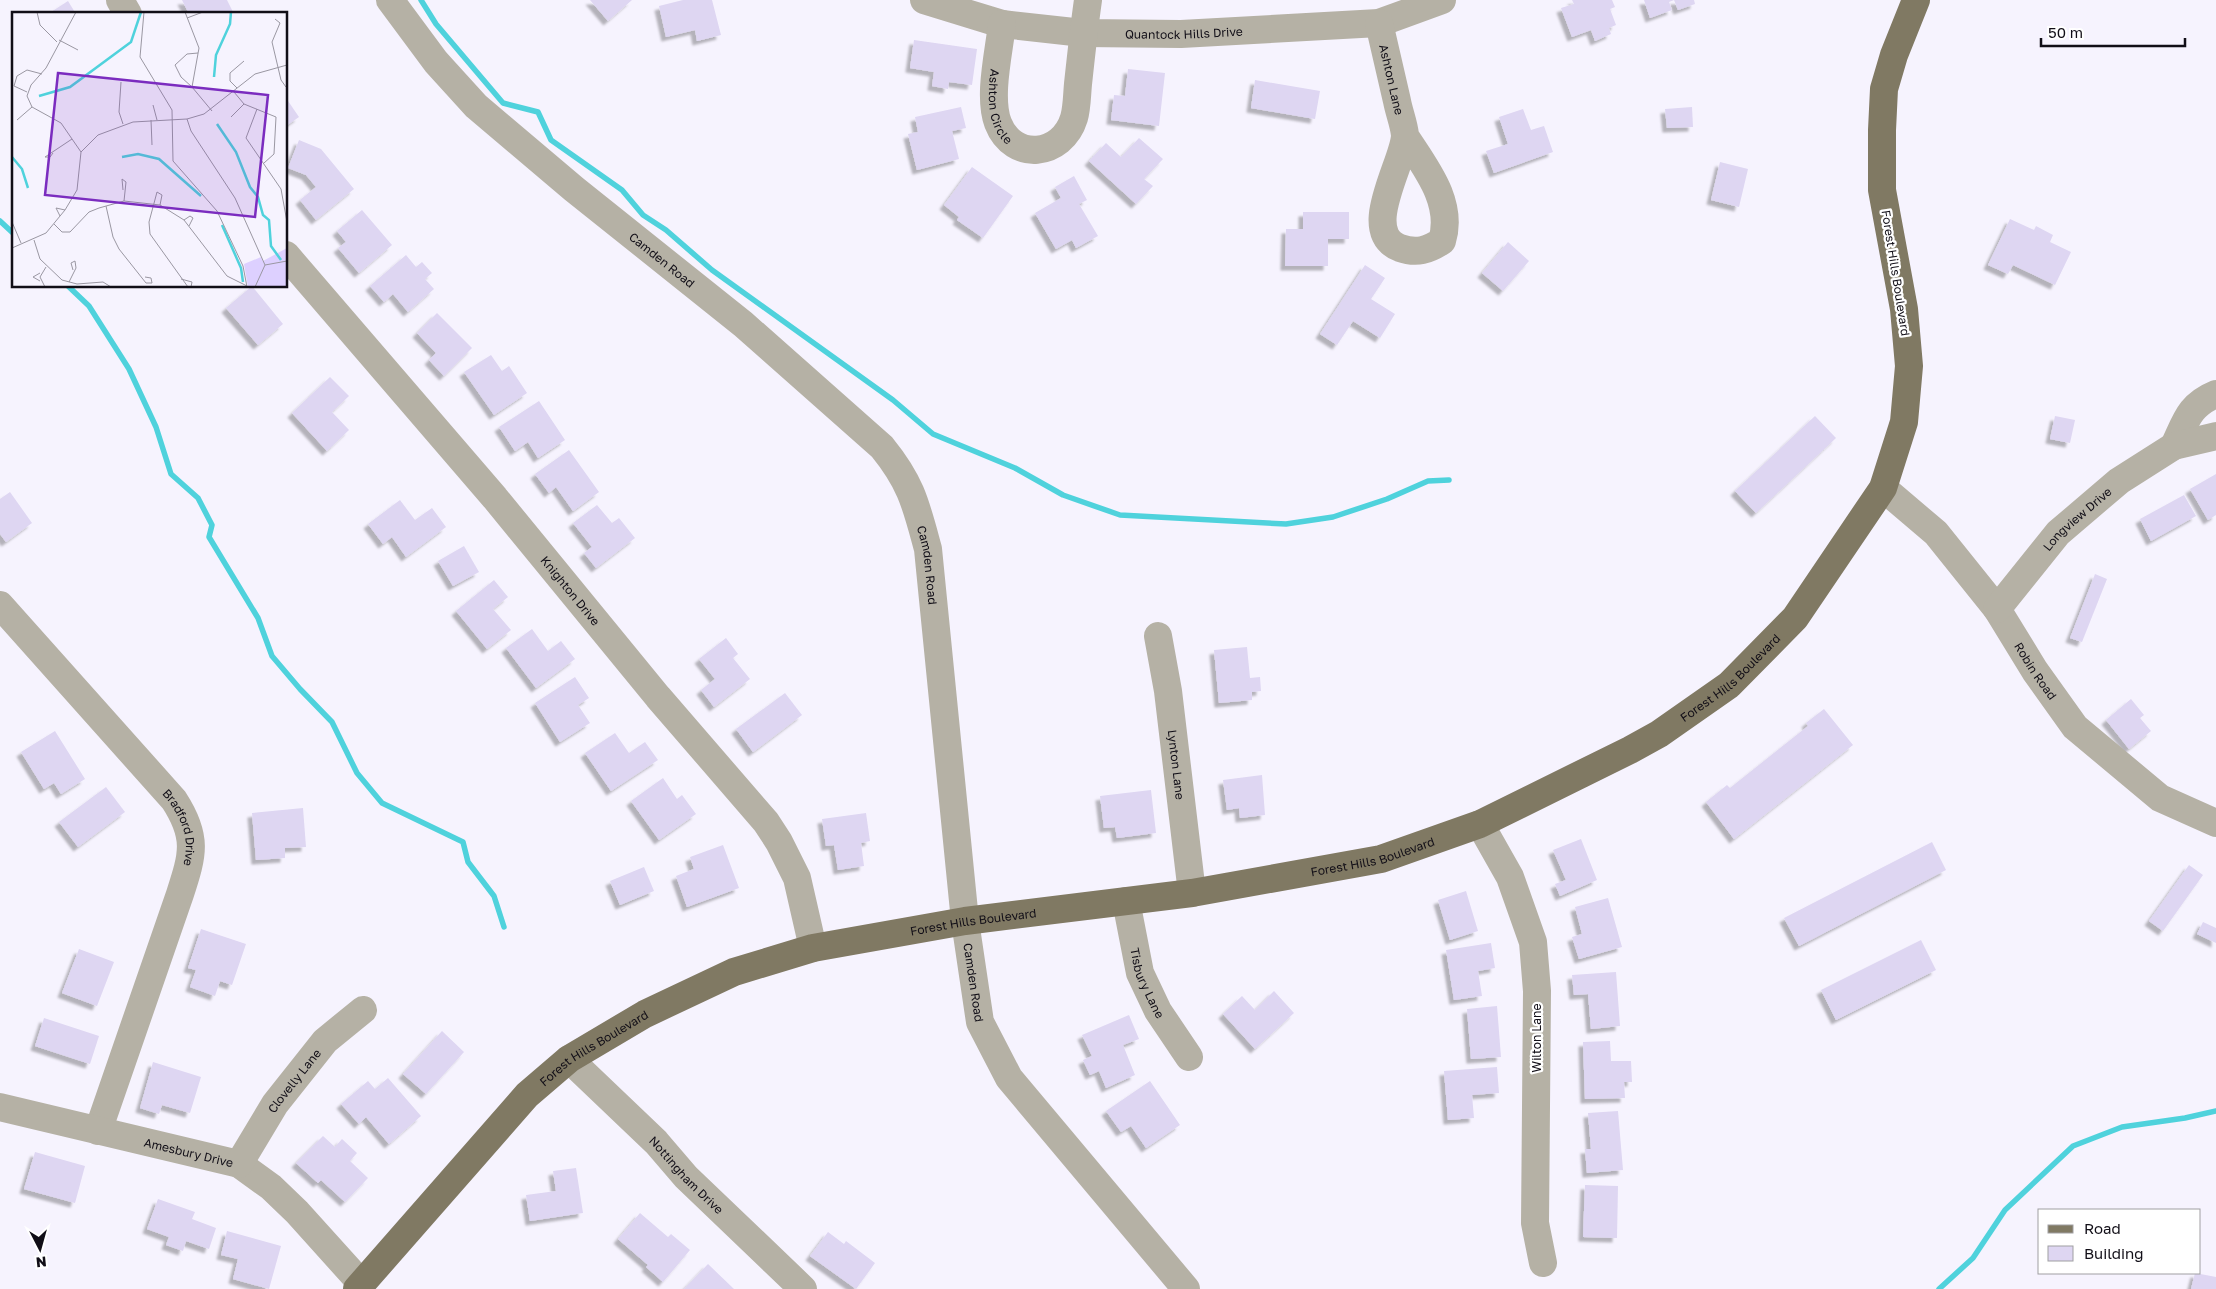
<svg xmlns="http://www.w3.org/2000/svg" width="2216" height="1289" font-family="'Golos Text',sans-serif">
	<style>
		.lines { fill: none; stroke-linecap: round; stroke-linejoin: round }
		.stream { stroke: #4fd2dc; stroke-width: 5.5 }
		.building { fill: #ded6f2; filter: url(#shadow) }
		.minor { stroke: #b5b1a5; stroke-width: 28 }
		.major { stroke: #807963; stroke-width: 28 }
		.labels { text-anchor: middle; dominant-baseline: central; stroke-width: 4.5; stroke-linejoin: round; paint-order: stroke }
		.street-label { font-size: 12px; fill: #110e17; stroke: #fff }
		.inset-river { fill: none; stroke: #4fd2dc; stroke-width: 2.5 }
		.inset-road { fill: none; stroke: #9a97a2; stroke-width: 1 }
		.view { fill: #7b2cbf; fill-opacity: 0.15; stroke: #7b2cbf; stroke-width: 2.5 }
		.inset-edge { fill: none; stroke: #110e17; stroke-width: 2.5 }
	</style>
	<defs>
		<filter id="shadow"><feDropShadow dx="-4.5" dy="4.5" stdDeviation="1" flood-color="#0004"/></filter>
	</defs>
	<rect width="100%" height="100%" fill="#f6f3fe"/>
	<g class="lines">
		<g class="stream">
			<polyline points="421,0 436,24 503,103 538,112 551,140 622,190 643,215 666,230 712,270 893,400 933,434 1015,468 1063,495 1120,515 1286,524 1333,517 1387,499 1428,481 1449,480"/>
			<polyline points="0,221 14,234"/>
			<polyline points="68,286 89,306 129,369 156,427 171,474 198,498 212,525 209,537 258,618 272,656 300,689 332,722 357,773 382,803 463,842 468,862 494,896 504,927"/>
			<polyline points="1939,1289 1973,1258 2005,1210 2073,1146 2122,1127 2185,1118 2216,1111"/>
		</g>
	</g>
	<g class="building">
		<polygon points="182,0 227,0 234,14 189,14"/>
		<polygon points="590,0 632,0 608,21"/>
		<polygon points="683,0 712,0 721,35 697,41 695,30 666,37 659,6"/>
		<polygon points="1572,0 1612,0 1615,7 1610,9 1616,25 1609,28 1611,34 1595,41 1591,30 1572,37 1561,8 1574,4"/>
		<polygon points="1644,0 1694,0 1695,4 1678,10 1674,0 1669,2 1672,10 1650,18"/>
		<polygon points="68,1 76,14 48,14"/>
		<polygon points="914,40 977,49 972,85 949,82 948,89 932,86 934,72 910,68"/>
		<polygon points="1128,69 1165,73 1159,126 1111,120 1114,95 1125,96"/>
		<polygon points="1255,80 1320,91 1315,119 1251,108"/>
		<polygon points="286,98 299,117 286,126"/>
		<polygon points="961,107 966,128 952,131 959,159 917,170 908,134 918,132 915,117"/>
		<polygon points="1692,107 1693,127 1667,128 1665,109"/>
		<polygon points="1523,109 1531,130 1544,126 1553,152 1494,173 1486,151 1508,144 1499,117"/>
		<polygon points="1139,138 1163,159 1144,179 1153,186 1136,204 1089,161 1106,143 1121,157"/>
		<polygon points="299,140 321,149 354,189 316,220 300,200 316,187 306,175 288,168"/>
		<polygon points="1720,162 1748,169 1739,207 1711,200"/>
		<polygon points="972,167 1013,196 983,238 957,220 959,217 944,205"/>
		<polygon points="1074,176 1087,200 1079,204 1098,236 1076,248 1072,240 1056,249 1035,213 1061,198 1055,187"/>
		<polygon points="362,210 392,245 359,273 338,248 346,242 337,231"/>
		<polygon points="1303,212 1349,212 1349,239 1328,239 1328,266 1285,266 1286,229 1303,229"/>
		<polygon points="2010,219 2034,230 2036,226 2053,235 2050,242 2071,252 2055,285 2013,265 2008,274 1988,265"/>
		<polygon points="1508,242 1529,261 1503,291 1482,273"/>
		<polygon points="406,255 416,267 422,262 432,273 425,279 434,289 408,312 393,294 384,302 370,286"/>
		<polygon points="1365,265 1385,278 1371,299 1395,314 1380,338 1353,321 1337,345 1320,334"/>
		<polygon points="252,286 283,324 258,345 226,308"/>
		<polygon points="437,313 472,348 444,376 429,360 436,353 417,333"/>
		<polygon points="491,355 502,371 509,366 527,393 494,415 464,372"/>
		<polygon points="330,377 349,396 332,412 349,430 327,451 292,413"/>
		<polygon points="539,401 565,440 538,458 528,442 515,451 499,427"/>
		<polygon points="1815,416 1836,438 1756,513 1735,491"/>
		<polygon points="2055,416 2075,420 2070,443 2050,439"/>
		<polygon points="569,450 599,492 573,511 556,487 549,493 535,474"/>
		<polygon points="2216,474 2216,515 2208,520 2190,489"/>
		<polygon points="10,492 32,523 6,542 0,534 0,499"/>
		<polygon points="2184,495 2196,516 2151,541 2140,519"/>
		<polygon points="400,500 415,520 432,508 446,527 406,557 392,537 383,544 368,524"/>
		<polygon points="597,505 612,523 619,518 635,538 596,568 584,553 592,547 573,523"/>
		<polygon points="464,546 479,572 453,586 438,561"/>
		<polygon points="2095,574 2107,579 2082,642 2070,638"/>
		<polygon points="494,580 508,597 493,609 511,630 487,649 456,611"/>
		<polygon points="532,629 548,651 561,641 575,659 536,688 506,648"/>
		<polygon points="726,638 738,654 733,658 750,679 714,707 701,690 715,679 699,659"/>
		<polygon points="1247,647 1250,678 1260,677 1261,691 1252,692 1252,700 1219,703 1214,650"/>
		<polygon points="575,677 589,698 578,705 590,723 560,742 535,703"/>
		<polygon points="785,693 802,715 753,752 736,729"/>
		<polygon points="2131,699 2144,715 2140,718 2151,731 2129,749 2106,720"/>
		<polygon points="1824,709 1853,745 1734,839 1706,802 1727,785 1730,788 1808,726 1806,723"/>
		<polygon points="55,731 85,779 61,794 54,783 44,789 21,752"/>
		<polygon points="615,733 629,753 645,742 658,760 611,791 585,753"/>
		<polygon points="1262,775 1265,815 1240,818 1239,808 1227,810 1223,780"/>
		<polygon points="663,778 677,799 682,795 696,814 659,840 631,801"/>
		<polygon points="106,787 125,812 78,847 59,822"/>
		<polygon points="1151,790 1156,833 1117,838 1115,827 1104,828 1100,796"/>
		<polygon points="303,808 306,847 285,848 285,858 256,860 252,813"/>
		<polygon points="866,813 870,841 861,843 864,866 838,870 834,845 826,846 822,819"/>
		<polygon points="1581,839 1597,880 1560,896 1555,884 1566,880 1553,850"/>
		<polygon points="1932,842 1946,870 1799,946 1784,918"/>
		<polygon points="723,845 739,888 687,907 676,876 694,869 690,857"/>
		<polygon points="2189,865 2203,875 2163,931 2149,921"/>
		<polygon points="644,867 654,891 620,905 610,881"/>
		<polygon points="1466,891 1478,931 1450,940 1438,900"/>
		<polygon points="1608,898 1622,947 1579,959 1572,937 1582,934 1575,907"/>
		<polygon points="2203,922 2216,928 2216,943 2197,934"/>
		<polygon points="201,929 246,944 232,985 220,981 215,996 190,987 196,970 188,968"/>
		<polygon points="1921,940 1936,970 1836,1020 1821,990"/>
		<polygon points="1491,943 1495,968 1478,971 1482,996 1454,1000 1446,950"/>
		<polygon points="79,949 114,962 97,1006 62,993"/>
		<polygon points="1616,972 1620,1026 1591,1029 1588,994 1574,995 1572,975"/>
		<polygon points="1274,991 1294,1013 1255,1049 1223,1014 1242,996 1255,1010"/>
		<polygon points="1497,1006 1501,1057 1471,1059 1467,1009"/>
		<polygon points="1129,1015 1139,1039 1123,1045 1135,1075 1106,1088 1099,1071 1090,1075 1083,1060 1092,1056 1082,1035"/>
		<polygon points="44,1018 99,1036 90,1064 35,1046"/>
		<polygon points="442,1031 464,1052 426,1094 403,1074"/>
		<polygon points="1610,1041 1611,1061 1631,1061 1632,1082 1624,1082 1625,1098 1585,1099 1583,1042"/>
		<polygon points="153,1062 201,1077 190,1113 162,1105 159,1114 140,1108"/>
		<polygon points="1497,1067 1499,1093 1472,1095 1474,1118 1448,1120 1444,1071"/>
		<polygon points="388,1078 421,1116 389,1144 366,1117 359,1124 341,1104 368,1081 375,1089"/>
		<polygon points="1150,1081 1180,1125 1146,1148 1131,1126 1121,1132 1106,1111"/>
		<polygon points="1618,1111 1623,1170 1587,1173 1585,1149 1591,1149 1588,1113"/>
		<polygon points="323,1136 335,1147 342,1139 357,1153 350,1161 368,1178 345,1202 321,1180 318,1183 296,1163"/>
		<polygon points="35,1152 85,1166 75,1203 24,1189"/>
		<polygon points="576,1168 583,1213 530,1221 526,1195 556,1191 553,1171"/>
		<polygon points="1585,1185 1618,1186 1617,1238 1583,1237"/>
		<polygon points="158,1199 195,1212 192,1219 216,1228 209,1249 186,1241 183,1251 166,1245 169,1237 147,1229"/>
		<polygon points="640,1213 668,1237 671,1234 690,1250 663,1282 646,1267 648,1265 618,1239"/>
		<polygon points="227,1231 281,1246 269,1289 233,1279 238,1259 221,1255"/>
		<polygon points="828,1232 844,1244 846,1241 875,1263 856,1289 810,1256"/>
		<polygon points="708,1264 734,1289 684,1289"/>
		<polygon points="2195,1273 2216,1277 2216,1289 2191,1289"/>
	</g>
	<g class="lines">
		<g class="minor">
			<polyline points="120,0 128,14"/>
			<path id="s1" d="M 390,0 L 436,62 L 476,106 L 574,189 L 743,324 L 882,447 C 912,484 916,505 928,549 L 965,921 L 980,1022 L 1009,1078 L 1186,1289"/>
			<path id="s2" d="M 924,0 L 1002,24 L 1083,33 L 1181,34 L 1379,23 L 1442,0"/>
			<path id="s3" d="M 1379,23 C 1385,49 1391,75 1397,101 C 1399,112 1404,124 1405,135 C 1405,161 1358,232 1400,248 C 1417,254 1428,250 1442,241 C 1454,202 1425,167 1405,136"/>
			<path id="s4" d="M 1002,24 C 999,52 988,97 998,123 C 1013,162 1062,157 1074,118 C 1077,108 1077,94 1078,84 C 1081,56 1084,28 1088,0"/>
			<path id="s5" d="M 286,255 L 495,498 L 658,697 L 766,822 L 779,842 L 797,878 L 813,948"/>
			<path d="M 2174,446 C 2186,421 2189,405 2216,394"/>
			<path id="s6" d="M 1883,488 L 1936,533 L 1997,609 L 2035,671 L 2075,727 L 2160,798 L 2216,823"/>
			<path id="s7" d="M 0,605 L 174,800 C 198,837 193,854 180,894 L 98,1131"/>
			<path id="s8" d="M 1997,609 L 2058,533 L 2119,481 L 2174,446 L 2216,436"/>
			<path id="s9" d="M 1158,636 L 1168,691 L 1192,893"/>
			<polyline points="1480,824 1510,877 1533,942 1537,991 1535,1223 1543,1263"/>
			<path id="s10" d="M 1126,901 L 1140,973 L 1158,1011 L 1189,1057"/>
			<path id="s11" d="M 569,1059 L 656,1142 L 686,1177 L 803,1289"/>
			<path id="s12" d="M 0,1107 L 239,1164 L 271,1187 L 297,1212 L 361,1283"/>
			<path id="s13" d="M 239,1164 L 275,1104 L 325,1041 L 363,1010"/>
		</g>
		<path class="major" id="s14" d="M 357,1289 L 527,1095 L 569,1059 L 645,1014 L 734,972 L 813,948 L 965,921 L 1192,893 L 1381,859 L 1480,824 L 1630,750 L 1659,734 L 1729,685 L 1795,618 L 1883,488 L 1904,422 L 1909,366 L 1904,309 L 1882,190 L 1882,130 L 1884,89 L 1894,55 L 1916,0"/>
	</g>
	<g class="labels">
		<g class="street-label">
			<text stroke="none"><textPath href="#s2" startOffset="264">Quantock Hills Drive</textPath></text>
			<text stroke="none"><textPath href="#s3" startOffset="58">Ashton Lane</textPath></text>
			<text stroke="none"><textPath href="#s4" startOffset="84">Ashton Circle</textPath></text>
			<text stroke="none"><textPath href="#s1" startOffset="378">Camden Road</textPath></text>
			<text transform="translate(1896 273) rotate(81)">Forest Hills Boulevard</text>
			<text stroke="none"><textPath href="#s8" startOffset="121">Longview Drive</textPath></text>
			<text stroke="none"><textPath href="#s1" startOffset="796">Camden Road</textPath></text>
			<text stroke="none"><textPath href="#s5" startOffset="440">Knighton Drive</textPath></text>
			<text stroke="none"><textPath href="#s6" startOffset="240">Robin Road</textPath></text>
			<text stroke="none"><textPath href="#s14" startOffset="1554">Forest Hills Boulevard</textPath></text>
			<text stroke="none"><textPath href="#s9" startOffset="130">Lynton Lane</textPath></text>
			<text stroke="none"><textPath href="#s7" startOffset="290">Bradford Drive</textPath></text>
			<text stroke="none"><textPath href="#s14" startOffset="1150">Forest Hills Boulevard</textPath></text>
			<text stroke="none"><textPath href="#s14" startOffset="745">Forest Hills Boulevard</textPath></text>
			<text stroke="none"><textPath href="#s10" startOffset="85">Tisbury Lane</textPath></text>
			<text stroke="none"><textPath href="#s1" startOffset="1216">Camden Road</textPath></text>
			<text transform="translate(1536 1038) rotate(-90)">Wilton Lane</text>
			<text stroke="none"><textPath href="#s14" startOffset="340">Forest Hills Boulevard</textPath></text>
			<text stroke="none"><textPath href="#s13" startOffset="100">Clovelly Lane</textPath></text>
			<text stroke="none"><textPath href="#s12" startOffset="194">Amesbury Drive</textPath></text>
			<text stroke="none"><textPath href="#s11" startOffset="165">Nottingham Drive</textPath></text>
		</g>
	</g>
	<g transform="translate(12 12)">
		<rect width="275" height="275" fill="#f6f3fe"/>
		<path d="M 275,236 L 275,275 L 236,275 L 232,252 L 249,245 L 251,249 Z" fill="#ddd0ff"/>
		<path class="inset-river" d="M 202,65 L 204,43 L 218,12 L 219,0M 27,84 L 58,75 L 119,30 L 129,0M 205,112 L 224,140 L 238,175 L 246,185 L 251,203 L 257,208 L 259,234 L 269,248M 0,145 L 10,157 L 16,176M 110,145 L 126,142 L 147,147 L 189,184M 210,213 L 229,256 L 231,270"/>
		<path class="inset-road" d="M 25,0 L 28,13 L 45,30M 64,0 L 34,56 L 19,73 L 15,84 L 20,95 L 49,111 L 69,140M 132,0 L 128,45 L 160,98 L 161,149 L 205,199 L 231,254 L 235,275M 173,0 L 187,36 L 180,75 L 200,99M 175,6 L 191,0M 263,7 L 268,11 L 260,30 L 269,68 L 274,75M 47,28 L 66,38M 109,70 L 107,100 L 111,112M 180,75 L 169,65 L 163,53 L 175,42 L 186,41M 225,76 L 218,69 L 218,61 L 232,49M 15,80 L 2,74 L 5,64 L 15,58 L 30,62M 222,80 L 232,92 L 264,105 L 262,142 L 252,151M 141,93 L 145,108M 245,97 L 234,126 L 269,177 L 275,210M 219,105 L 232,92M 175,107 L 179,119 L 223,186 L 253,253M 5,108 L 20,95M 139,108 L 140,133M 41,141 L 38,145 L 33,145 L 60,127M 111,178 L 110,167 L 114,170 L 112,189M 148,193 L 150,183 L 145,180 L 137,210 L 138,222 L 176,275M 94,194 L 101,225 L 107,237 L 134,271 L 140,271 L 139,266 L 133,265M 48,204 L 44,196 L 53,198M 172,208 L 178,204 L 181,206 L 177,214M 0,210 L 9,231M 42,212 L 50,220 L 58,220 L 77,200 L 87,196 L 112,189 L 148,193 L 172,208 L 215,264 L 235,274M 22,228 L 28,247 L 50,268 L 65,272 L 91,270 L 99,275M 0,236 L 34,221 L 53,198 L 65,178 L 69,140 L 86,123 L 121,110 L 175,107 L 192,102 L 243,62 L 275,53M 169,267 L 180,270 L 179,275M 28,269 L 21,265 L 28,261M 57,270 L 64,256 L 63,249 L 59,251 L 61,258M 33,275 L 28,265 L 34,255M 243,275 L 253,253 L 275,249"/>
		<path class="view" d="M 46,61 L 256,83 L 243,205 L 33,183 Z"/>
		<rect width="275" height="275" class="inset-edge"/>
	</g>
	<rect x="2038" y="1209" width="162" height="65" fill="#ffffff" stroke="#a09fa2"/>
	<rect x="2048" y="1225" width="25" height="8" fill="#807963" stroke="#a09fa2"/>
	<text x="2084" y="1234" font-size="15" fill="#110e17">Road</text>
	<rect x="2048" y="1246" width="25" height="15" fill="#ded6f2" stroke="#a09fa2"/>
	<text x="2084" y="1259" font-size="15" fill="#110e17">Building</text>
	<g transform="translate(40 1249) rotate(174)" stroke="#ffffff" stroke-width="4" paint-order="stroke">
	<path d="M0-4L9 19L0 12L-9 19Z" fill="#110e17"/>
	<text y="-8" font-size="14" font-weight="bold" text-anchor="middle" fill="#110e17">N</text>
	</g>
	<path d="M2041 38v8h144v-8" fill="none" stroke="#110e17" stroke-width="2.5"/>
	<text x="2048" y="38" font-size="15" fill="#110e17" stroke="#ffffff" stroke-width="4" paint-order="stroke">50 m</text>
</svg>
